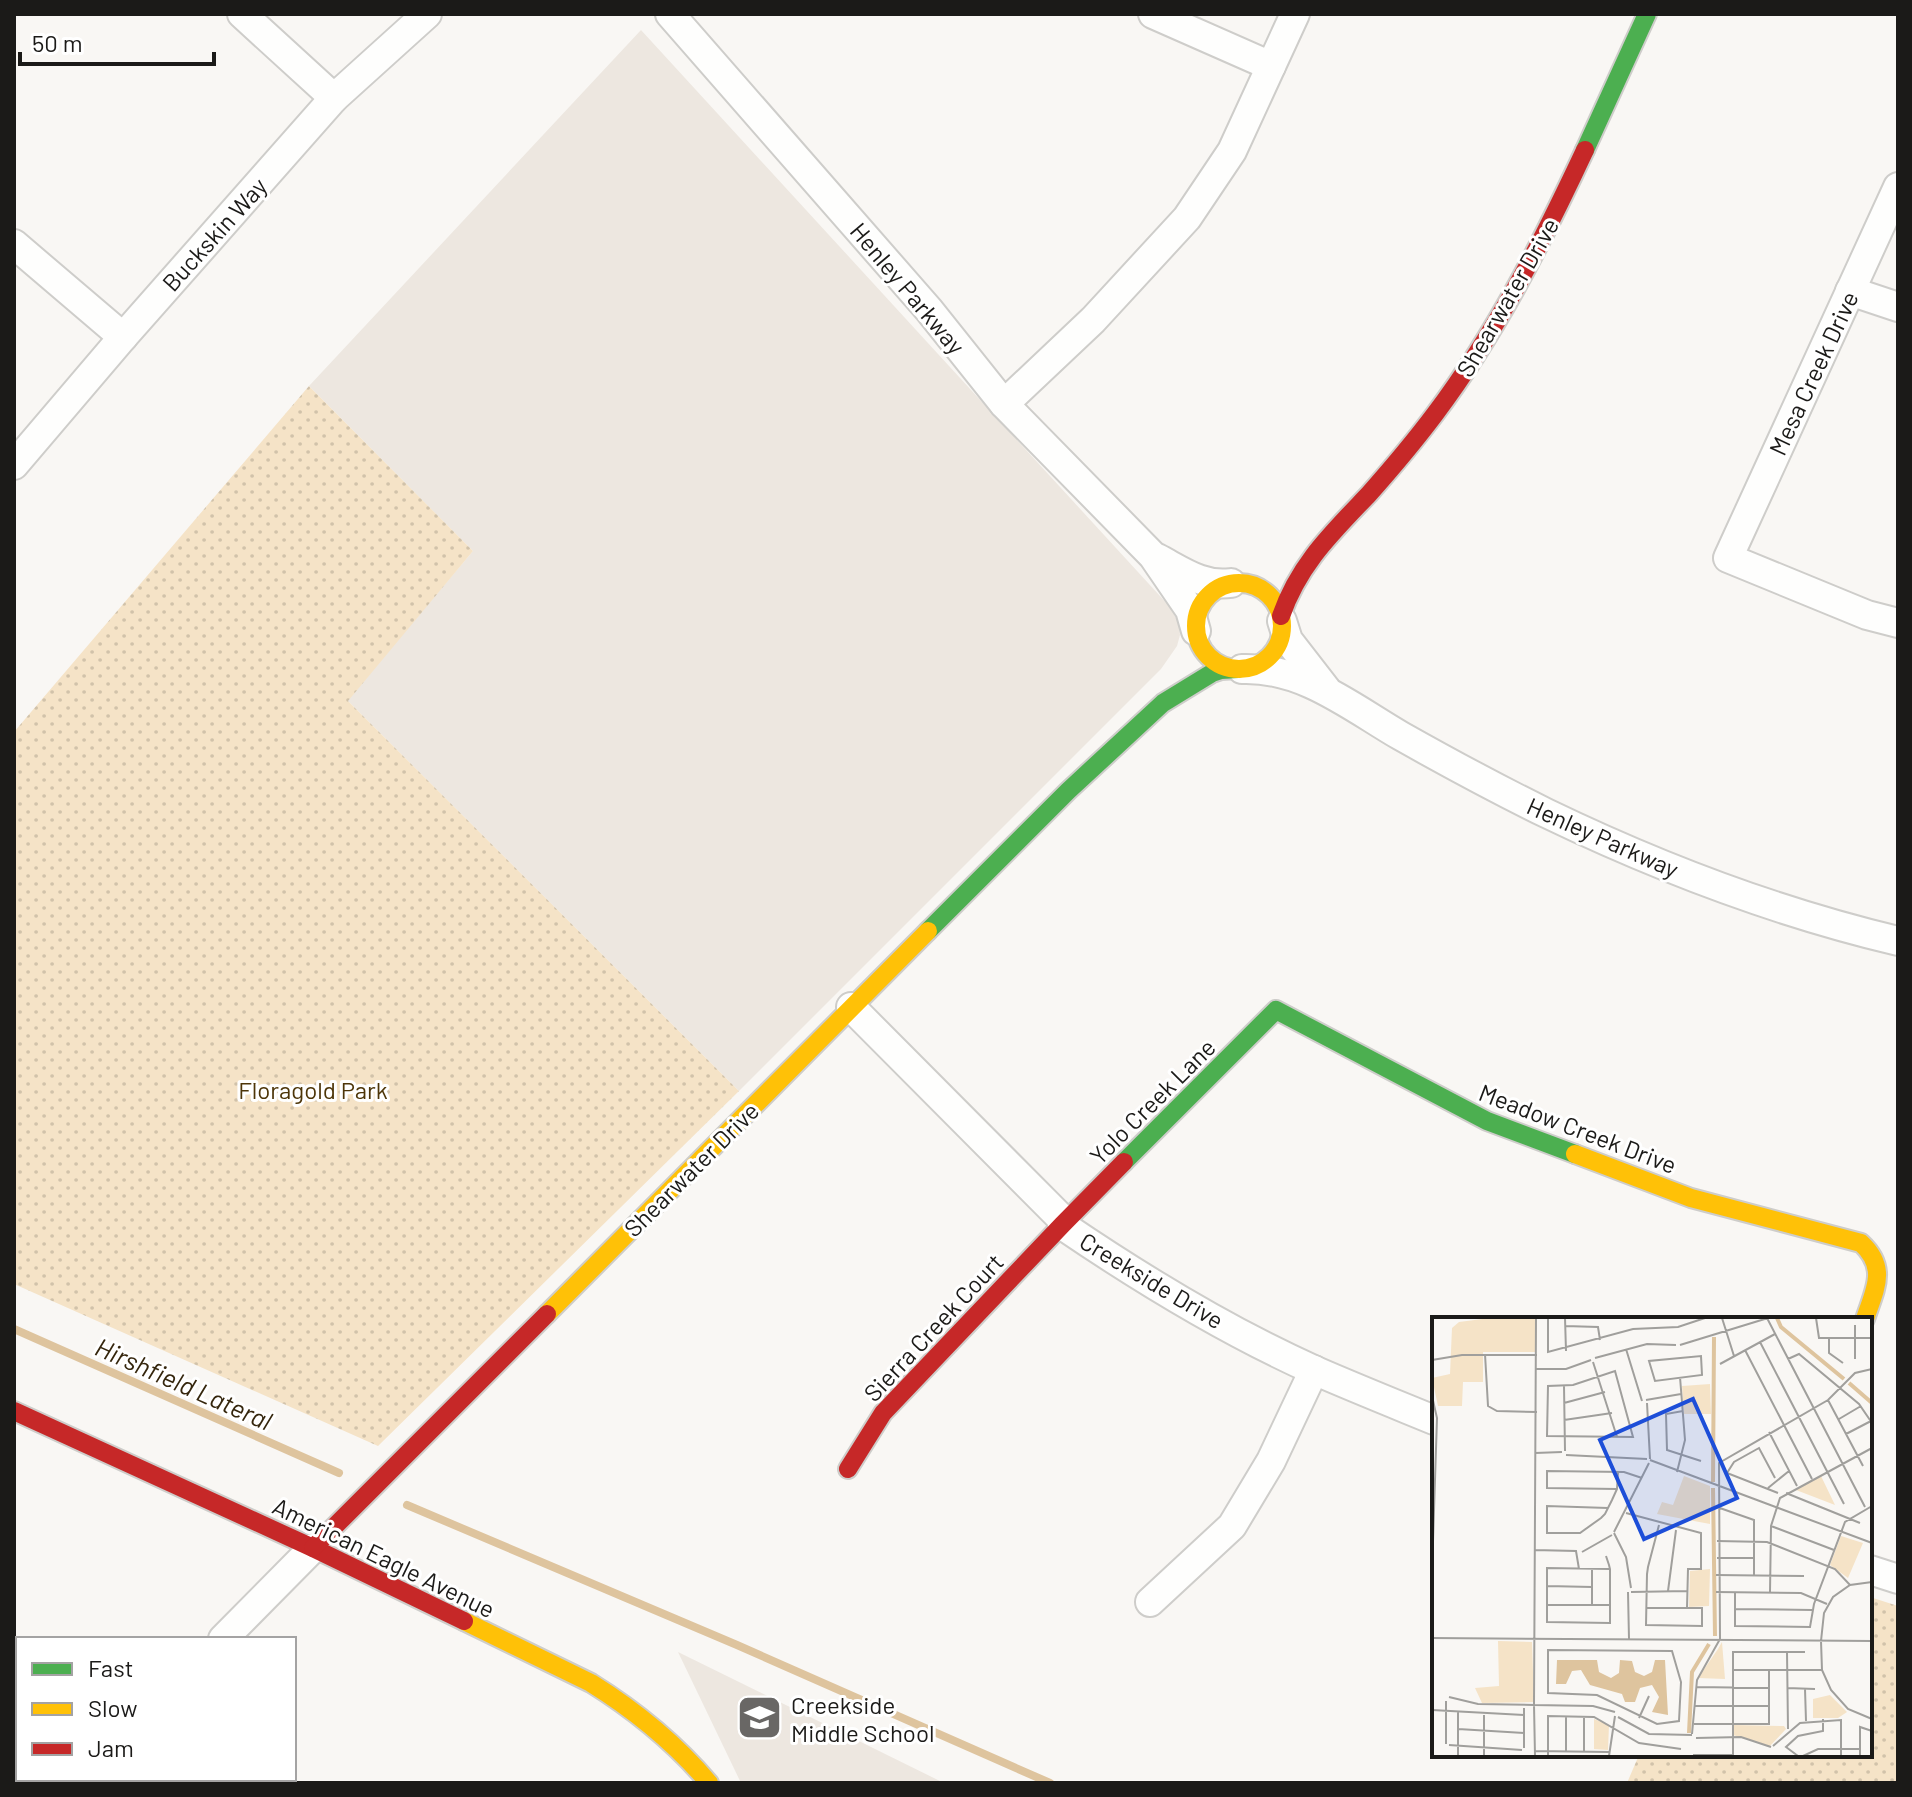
<svg xmlns="http://www.w3.org/2000/svg" width="1912" height="1797" font-family="Barlow,sans-serif">
	<style>
		.built { fill: #ede7e0 }
		.park { fill: url(#park-dots) }
		.lines { fill: none; stroke-linecap: round; stroke-linejoin: round }
		.stream { stroke: #dec49e; stroke-width: 8 }
		.street-casing { stroke: #cecdca; stroke-width: 32 }
		.fast-casing { stroke: #cecdca; stroke-width: 22 }
		.slow-casing { stroke: #cecdca; stroke-width: 22 }
		.jam-casing { stroke: #cecdca; stroke-width: 22 }
		.street { stroke: #fefefd; stroke-width: 28 }
		.fast { stroke: #4caf50; stroke-width: 18 }
		.slow { stroke: #ffc107; stroke-width: 18 }
		.jam { stroke: #c62828; stroke-width: 18 }
		.labels { text-anchor: middle; dominant-baseline: central; stroke-width: 6; stroke-linejoin: round; paint-order: stroke }
		.street-label { font-size: 24px; fill: #1b1a18; stroke: #fff }
		.park-label { font-size: 24px; fill: #4d3508; stroke: #fff }
		.poi-label { font-size: 24px; fill: #1b1a18; stroke: #fff; text-anchor: start }
		.water-label { font-size: 26px; font-style: italic; fill: #35260d; stroke: #fff }
		.inset-river { fill: none; stroke: #dec49e; stroke-width: 4 }
		.inset-road { fill: none; stroke: #a09f9c; stroke-width: 2 }
		.view { fill: #1d4ed8; fill-opacity: 0.15; stroke: #1d4ed8; stroke-width: 4 }
		.inset-edge { fill: none; stroke: #1b1a18; stroke-width: 4 }
	</style>
	<defs>
		<pattern id="park-dots" width="8" height="8" patternUnits="userSpaceOnUse" patternTransform="scale(2)"><rect width="8" height="8" fill="#f5e3c7"/><path d="M2 2h.1M6 6h.1" fill="none" stroke="#d1c2aa" stroke-width="1.8" stroke-linecap="round"/></pattern>
	</defs>
	<rect width="100%" height="100%" fill="#f9f7f4"/>
	<g class="built">
		<polygon points="641,30 1171,608 1179,624 1180,635 1177,646 1161,669 739,1091 347,700 473,551 309,386"/>
		<polygon points="678,1652 944,1783 741,1783"/>
	</g>
	<g class="park">
		<polygon points="309,386 473,551 348,701 739,1091 378,1446 14,1284 14,732"/>
		<polygon points="1870,1597 1898,1606 1898,1783 1627,1783 1639,1755 1870,1755"/>
	</g>
	<g class="lines">
		<g class="stream">
			<polyline points="14,1329 339,1473"/>
			<polyline points="407,1505 737,1645 1050,1783"/>
		</g>
		<defs>
			<g id="street">
				<polyline points="242,14 334,98"/>
				<polyline points="670,14 929,310 1004,404 1153,556 1190,610 1196,631"/>
				<polyline points="1153,14 1271,66"/>
				<polyline points="1898,187 1728,558 1867,615 1898,623"/>
				<polyline points="14,244 123,337"/>
				<polyline points="1850,291 1898,307"/>
				<polyline points="1004,404 1093,320 1187,218 1232,151 1295,14"/>
				<polyline points="14,465 123,337 334,98 427,14"/>
				<path d="M 1157,558 C 1182,571 1203,587 1231,583"/>
				<polyline points="1282,621 1288,640 1326,689"/>
				<path d="M 1242,669 C 1303,667 1351,707 1401,736 C 1449,763 1497,789 1546,813 C 1658,867 1776,912 1898,941"/>
				<path d="M 851,1007 L 1061,1218 L 1062,1225 C 1143,1280 1226,1331 1316,1371 C 1355,1388 1395,1404 1434,1420"/>
				<polyline points="1870,1570 1898,1579"/>
				<polyline points="1150,1602 1232,1526 1271,1461 1314,1370"/>
				<polyline points="223,1639 313,1548"/>
				<polyline points="79,1783 83,1779"/>
			</g>
			<g id="fast">
				<polyline points="1585,150 1647,14"/>
				<polyline points="928,931 1068,791 1163,703 1212,673 1221,670 1238,669"/>
				<polyline points="1124,1162 1276,1010 1487,1121 1575,1154"/>
			</g>
			<g id="slow">
				<circle cx="1239" cy="626" r="43"/>
				<path d="M 1575,1154 L 1691,1198 L 1861,1243 C 1888,1268 1875,1289 1865,1319"/>
				<polyline points="547,1314 928,931"/>
				<path d="M 464,1621 L 591,1683 C 636,1711 675,1743 709,1783"/>
			</g>
			<g id="jam">
				<path d="M 1281,616 C 1299,564 1332,533 1369,494 C 1392,468 1414,442 1435,414 C 1496,333 1542,242 1585,150"/>
				<polyline points="14,1411 313,1548 464,1621"/>
				<polyline points="848,1469 883,1413 1062,1225 1124,1162"/>
				<polyline points="313,1548 547,1314"/>
			</g>
		</defs>
		<use href="#street" class="street-casing"/>
		<use href="#fast" class="fast-casing"/>
		<use href="#slow" class="slow-casing"/>
		<use href="#jam" class="jam-casing"/>
		<use href="#street" class="street"/>
		<use href="#fast" class="fast"/>
		<use href="#slow" class="slow"/>
		<use href="#jam" class="jam"/>
	</g>
	<defs>
		<symbol id="school-square" viewBox="-11 -11 22 22"><rect x="-9" y="-9" width="18" height="18" rx="4" fill="#696765" stroke="#fff"/><path d="M0-5L7-2L0 1L-7-2ZM-4 1L0 2.5L4 1V4Q0 6-4 4Z" fill="#fff"/></symbol>
	</defs>
	<g fill-rule="evenodd">
		<use href="#school-square" x="734" y="1692" width="51" height="51"/>
	</g>
	<g class="labels">
		<g class="street-label">
			<text transform="translate(214 234) rotate(-48)">Buckskin Way</text>
			<text transform="translate(908 288) rotate(50)">Henley Parkway</text>
			<text transform="translate(1507 297) rotate(-60)">Shearwater Drive</text>
			<text transform="translate(1813 373) rotate(-65)">Mesa Creek Drive</text>
			<text transform="translate(1603 837) rotate(24)">Henley Parkway</text>
			<text transform="translate(1152 1101) rotate(-45)">Yolo Creek Lane</text>
			<text transform="translate(1578 1128) rotate(21)">Meadow Creek Drive</text>
			<text transform="translate(691 1169) rotate(-45)">Shearwater Drive</text>
			<text transform="translate(1152 1280) rotate(31)">Creekside Drive</text>
			<text transform="translate(933 1327) rotate(-47)">Sierra Creek Court</text>
			<text transform="translate(384 1557) rotate(26)">American Eagle Avenue</text>
		</g>
		<g class="park-label">
			<text x="313" y="1089">Floragold Park</text>
		</g>
		<g class="poi-label">
			<text x="791" y="1704">Creekside<tspan x="791" dy="28">Middle School</tspan></text>
		</g>
		<g class="water-label">
			<text transform="translate(184 1383) rotate(24)">Hirshfield Lateral</text>
		</g>
	</g>
	<g transform="translate(1432 1317)">
		<rect width="440" height="440" fill="#f9f7f4"/>
		<path d="M 58,1 L 105,1 L 104,35 L 51,35 L 51,65 L 31,65 L 30,89 L 6,89 L 0,61 L 18,57 L 20,11 L 27,5 ZM 66,324 L 100,325 L 102,385 L 50,386 L 43,371 L 67,369 Z" fill="#f5e3c7"/>
		<path d="M 278,67 L 279,97 L 252,97 L 250,69 ZM 252,159 L 278,169 L 278,207 L 225,197 L 230,185 L 241,188 ZM 389,159 L 403,188 L 364,173 ZM 409,219 L 431,226 L 416,261 L 398,248 ZM 278,252 L 277,289 L 257,290 L 258,254 ZM 290,325 L 293,362 L 266,361 L 286,332 ZM 398,378 L 415,395 L 406,401 L 381,401 L 381,382 ZM 162,402 L 177,408 L 176,433 L 162,432 ZM 301,408 L 352,409 L 354,412 L 338,429 L 301,418 Z" fill="#f5e3c7"/>
		<path d="M 125,343 L 165,343 L 167,355 L 179,361 L 187,356 L 188,343 L 200,344 L 203,355 L 212,359 L 220,355 L 223,343 L 233,343 L 236,398 L 220,395 L 227,380 L 220,368 L 208,371 L 203,385 L 193,385 L 190,377 L 158,368 L 149,353 L 140,354 L 134,367 L 124,367 Z" fill="#dec49e"/>
		<path class="inset-river" d="M 345,1 L 349,10 L 412,62M 417,66 L 440,86M 281,165 L 282,20M 281,171 L 283,319M 257,416 L 260,355 L 277,327"/>
		<path class="inset-road" d="M 104,1 L 102,388 L 161,389 L 183,395M 116,1 L 116,35 L 201,12 L 246,10 L 273,1M 133,1 L 134,34M 290,1 L 302,39M 335,1 L 433,190M 384,1 L 387,21 L 440,21M 133,9 L 166,10 L 168,23M 397,21 L 397,36 L 411,46M 328,25 L 412,187M 248,28 L 336,1M 194,32 L 210,84M 313,33 L 380,162M 53,37 L 56,89 L 65,94 L 105,95M 269,39 L 270,58 L 223,64 L 217,44 ZM 163,41 L 215,27 L 244,28M 356,42 L 367,37 L 427,87 L 440,106M 423,42 L 423,8M 0,43 L 30,38 L 105,38M 161,45 L 185,120M 288,47 L 343,17M 104,52 L 134,52 L 159,43M 183,54 L 201,120 L 115,119 L 116,69 L 141,68 ZM 132,69 L 133,134M 0,79 L 5,101 L 0,255M 214,83 L 249,77M 396,83 L 431,149M 132,86 L 173,75M 215,86 L 218,142M 251,94 L 234,97 L 235,133 L 269,144M 407,102 L 429,89M 132,103 L 180,96M 337,115 L 365,169M 414,117 L 439,104M 103,136 L 130,135M 134,138 L 215,142M 218,143 L 440,226M 245,155 L 253,123 L 248,60M 343,161 L 327,131 L 302,145 L 295,156 L 346,176M 336,171 L 357,154M 185,172 L 115,171 L 115,154 L 192,155 L 210,161M 354,176 L 428,206M 285,190 L 322,203 L 322,258M 176,191 L 115,189 L 115,216 L 148,216 L 169,201 L 173,197 L 180,183 L 185,172 L 186,155M 194,196 L 269,216 L 269,252 L 256,252 L 255,291M 339,209 L 402,233M 182,215 L 217,146M 182,216 L 194,240 L 199,271M 285,224 L 335,225 L 403,252 L 418,268M 102,233 L 144,234 L 147,252M 150,235 L 180,218M 174,239 L 177,248 L 178,252 L 178,306 L 115,305 L 115,251 L 178,252M 285,241 L 322,241M 284,258 L 372,259M 115,269 L 160,270M 236,274 L 244,213M 196,275 L 197,322M 199,275 L 255,274M 284,275 L 369,276 L 395,287M 303,275 L 303,309 L 378,310 L 382,287 L 413,205 L 440,189M 338,275 L 339,209 L 348,181 L 440,131M 115,288 L 178,288M 160,288 L 160,252M 215,291 L 270,291 L 270,309 L 214,308 L 215,257 L 216,250 L 227,208M 303,292 L 380,293M 0,321 L 440,324M 389,324 L 390,353 L 399,373 L 416,392 L 440,402M 389,324 L 392,296 L 401,280 L 418,268 L 440,265M 116,333 L 240,334 L 249,365 L 247,404 L 225,407 L 165,378 L 116,376 ZM 355,335 L 356,412M 301,353 L 390,353M 264,370 L 337,371M 355,371 L 383,372M 373,372 L 374,404M 17,380 L 46,387 L 102,388 L 103,439M 263,389 L 337,389M 92,391 L 92,431M 0,393 L 92,398M 26,395 L 26,439M 52,398 L 52,439M 134,399 L 134,434M 152,400 L 152,434M 186,400 L 217,417 L 260,418M 207,401 L 217,379M 262,407 L 337,407 L 337,353M 26,412 L 92,416M 260,417 L 265,363 L 288,322 L 287,146 L 396,83 L 423,56 L 440,52M 264,421 L 309,420 L 339,430M 14,427 L 14,384M 17,428 L 90,433M 341,429 L 368,406 L 409,403 L 409,439M 103,434 L 177,435M 261,438 L 301,438M 116,439 L 116,399 L 162,400 L 207,426 L 249,432M 177,439 L 183,399M 301,439 L 301,335 L 373,335M 366,439 L 354,430 L 366,419 L 391,414 L 391,402M 371,439 L 386,432 L 428,432M 428,439 L 428,410 L 440,414"/>
		<path class="view" d="M 261,82 L 305,181 L 212,222 L 168,123 Z"/>
		<rect width="440" height="440" class="inset-edge"/>
	</g>
	<rect width="1912" height="1797" fill="none" stroke="#1b1a18" stroke-width="32"/>
	<rect x="16" y="1637" width="280" height="144" fill="#ffffff" stroke="#a4a3a3" stroke-width="2"/>
	<rect x="32" y="1663" width="40" height="12" fill="#4caf50" stroke="#a4a3a3" stroke-width="2"/>
	<text x="88" y="1677" font-size="24" fill="#1b1a18">Fast</text>
	<rect x="32" y="1703" width="40" height="12" fill="#ffc107" stroke="#a4a3a3" stroke-width="2"/>
	<text x="88" y="1717" font-size="24" fill="#1b1a18">Slow</text>
	<rect x="32" y="1743" width="40" height="12" fill="#c62828" stroke="#a4a3a3" stroke-width="2"/>
	<text x="88" y="1757" font-size="24" fill="#1b1a18">Jam</text>
	<path d="M20 52v12h194v-12" fill="none" stroke="#1b1a18" stroke-width="4"/>
	<text x="32" y="52" font-size="24" fill="#1b1a18" stroke="#ffffff" stroke-width="6" paint-order="stroke">50 m</text>
</svg>
